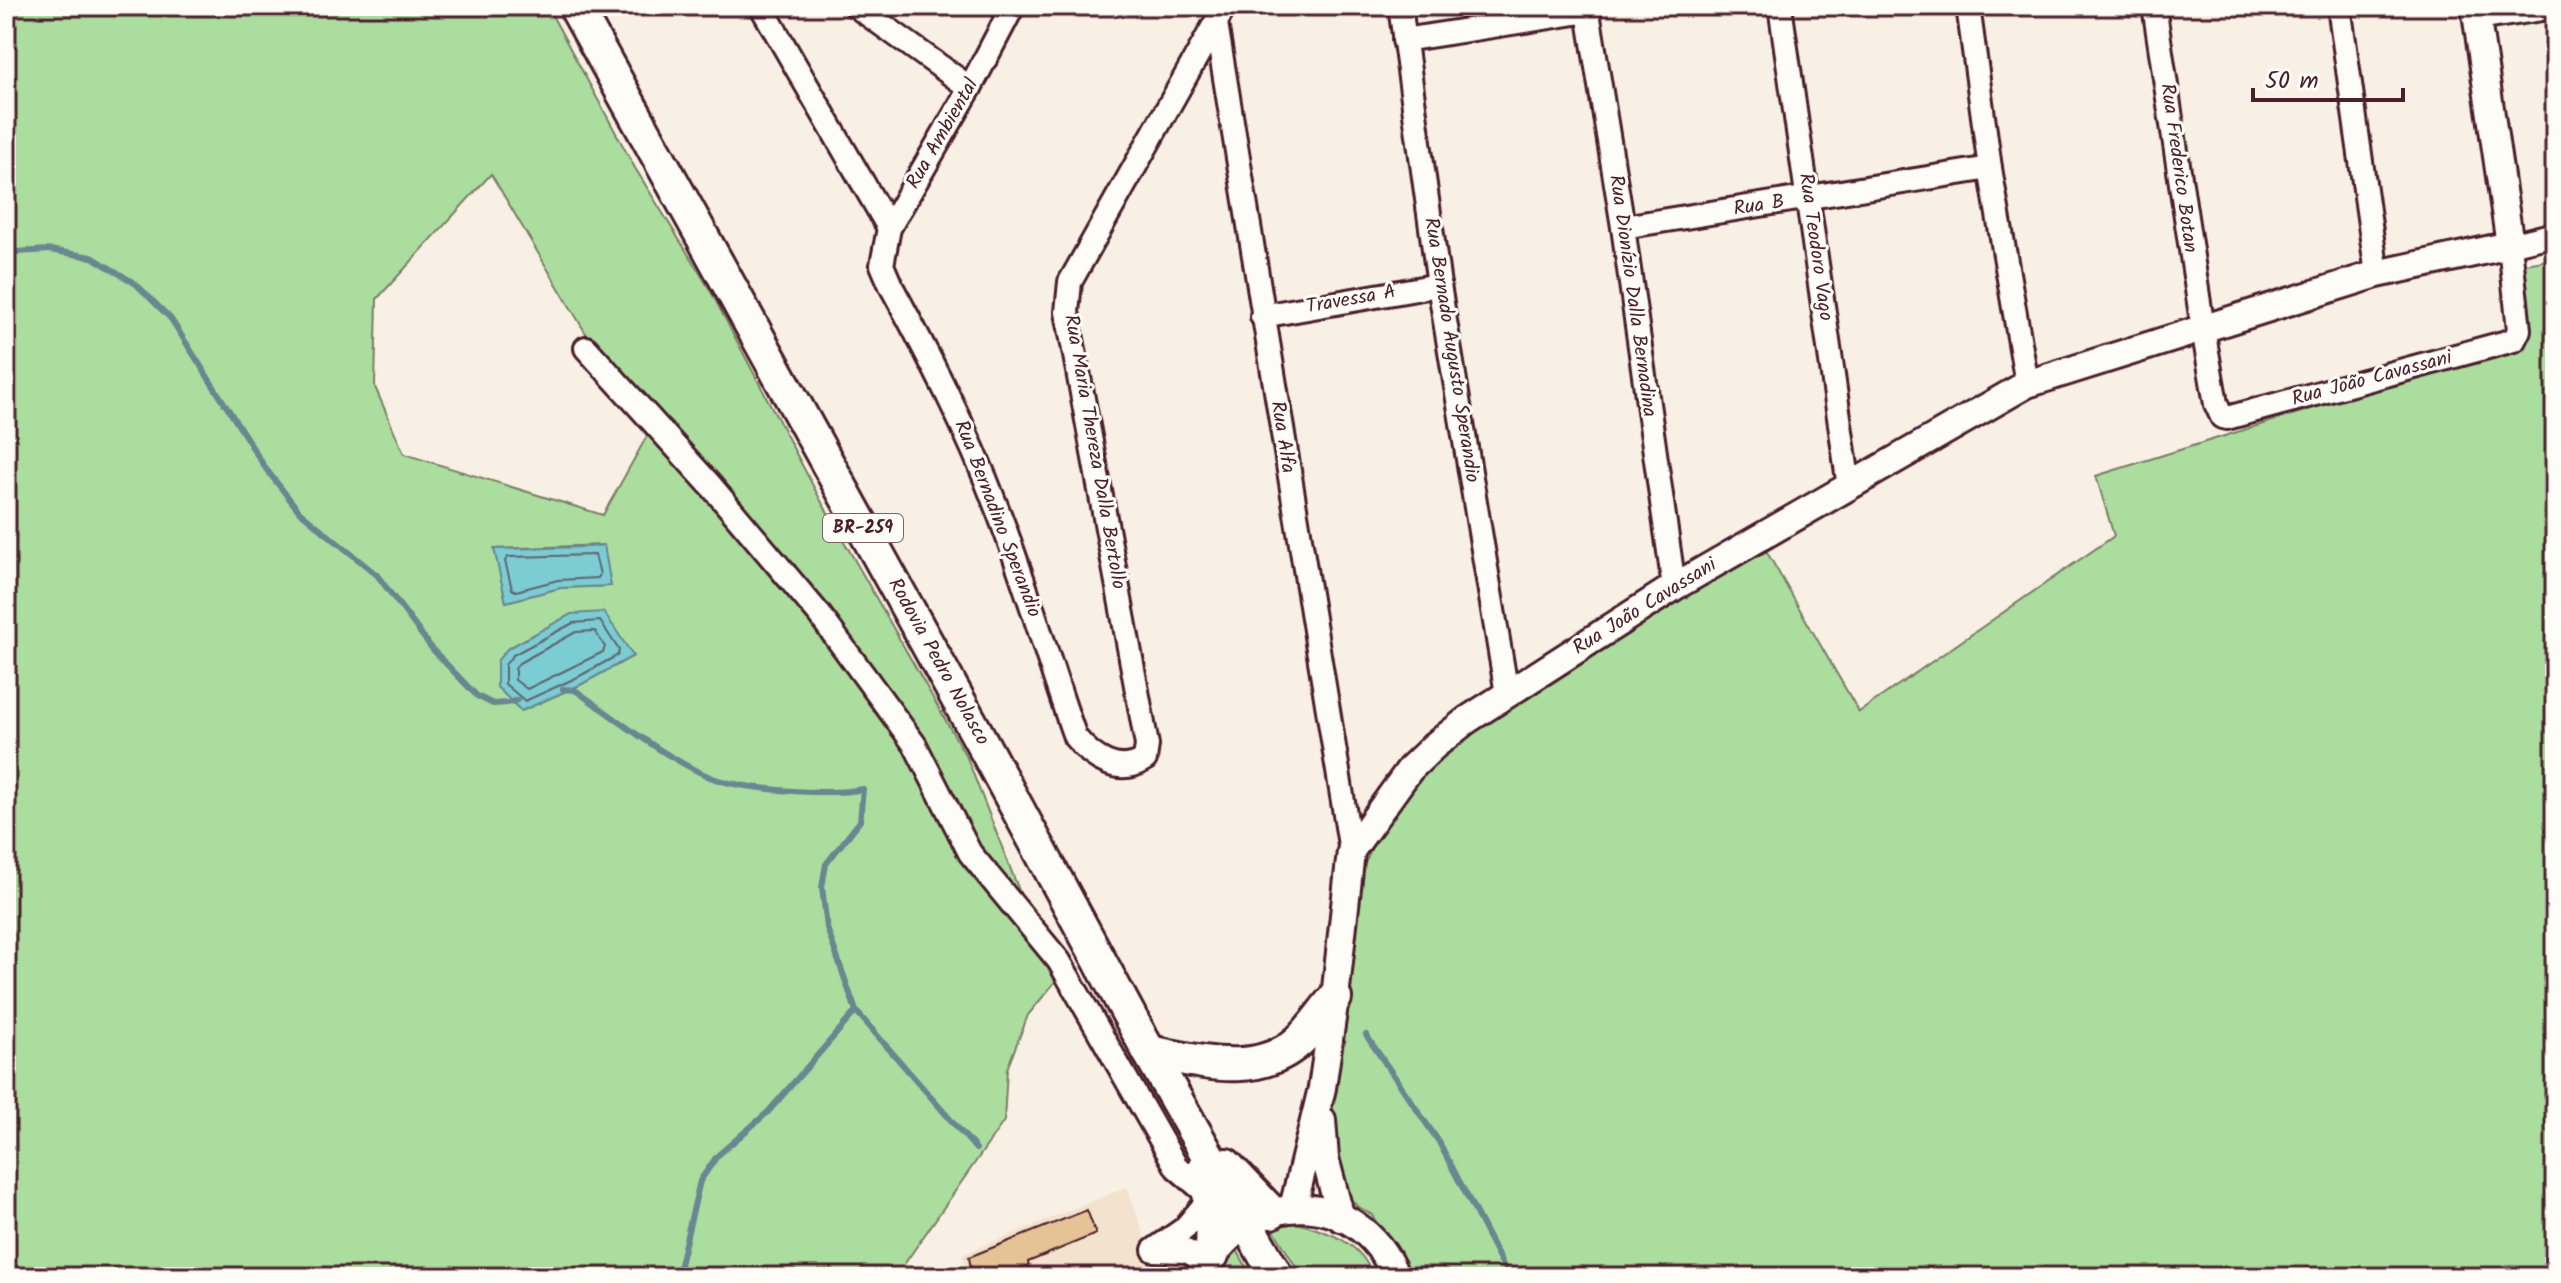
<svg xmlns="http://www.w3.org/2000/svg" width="2561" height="1283" font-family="Kalam,sans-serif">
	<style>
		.built { fill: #f3e2cd }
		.green { fill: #abdd9f; stroke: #7a7e65; stroke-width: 2; fill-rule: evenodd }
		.water { fill: #7bccd3; stroke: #678790; stroke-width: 2 }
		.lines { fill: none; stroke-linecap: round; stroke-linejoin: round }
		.shore { stroke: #5e646e; stroke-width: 2 }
		.stream { stroke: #678790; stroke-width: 6 }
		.building { fill: #e6c297; stroke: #4a1f2b; stroke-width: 2 }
		.minor-casing { stroke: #4a1f2b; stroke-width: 28 }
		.major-casing { stroke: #4a1f2b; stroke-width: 32 }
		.highway-casing { stroke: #4a1f2b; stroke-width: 38 }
		.minor { stroke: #fdfcf7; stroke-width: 22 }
		.major { stroke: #fdfcf7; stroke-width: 26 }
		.highway { stroke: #fdfcf7; stroke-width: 32 }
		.labels { text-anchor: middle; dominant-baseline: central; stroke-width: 6; stroke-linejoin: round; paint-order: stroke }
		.shield { fill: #fdfcf7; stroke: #806168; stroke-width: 2 }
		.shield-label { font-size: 18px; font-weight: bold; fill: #4a1f2b }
		.street-label { font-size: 20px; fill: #4a1f2b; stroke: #fdfcf7 }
	</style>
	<rect width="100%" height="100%" fill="#f8f0e4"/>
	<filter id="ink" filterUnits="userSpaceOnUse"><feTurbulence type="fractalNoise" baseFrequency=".0125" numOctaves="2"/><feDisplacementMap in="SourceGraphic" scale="16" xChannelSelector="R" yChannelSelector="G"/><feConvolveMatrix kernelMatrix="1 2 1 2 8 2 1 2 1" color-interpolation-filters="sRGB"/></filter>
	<g filter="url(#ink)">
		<polygon class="built" points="1127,1187 1159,1277 966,1277 963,1254"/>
		<g class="green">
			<path d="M 6,6 L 547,6 L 635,168 L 709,288 L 820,499 L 967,758 L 1055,982 L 1028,1015 L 1007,1069 L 1004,1121 L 903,1266 L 905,1277 L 6,1277 ZM 491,174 L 647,436 L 603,515 L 404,454 L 375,387 L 377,299 ZM 603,545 L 610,586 L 560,588 L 506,602 L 495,549 ZM 571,615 L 632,657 L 582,684 L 521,711 L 507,649 Z"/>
			<polygon points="2555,259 2555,1277 1404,1277 1396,1255 1372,1215 1357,1206 1339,1187 1327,1139 1331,1066 1355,887 1387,811 1425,761 1757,535 1859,712 2114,536 2096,476 2510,347 2501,268"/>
			<path d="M 1297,1223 C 1329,1232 1362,1242 1373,1277 L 1302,1277 L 1272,1227 Z"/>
			<polygon points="1236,1248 1252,1277 1213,1277"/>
		</g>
		<g class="water">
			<polygon points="604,545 611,586 560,588 506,602 494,549 589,547"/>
			<polygon points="604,612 633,656 582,684 521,711 497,687 497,661 507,649 571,614"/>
		</g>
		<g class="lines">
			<g class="shore">
				<polygon points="595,555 600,574 598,578 558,580 516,591 512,589 505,561 508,557"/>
				<polygon points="600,621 619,650 618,655 578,677 525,701 505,684 505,665 513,655 573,623"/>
				<polygon points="595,631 605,647 603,652 527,689 515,680 515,669 519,663 576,632"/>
			</g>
			<g class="stream">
				<polyline points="6,256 17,252 49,250 92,257 136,284 171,319 266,469 299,511 377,575 433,650 477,696 493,704 508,703 517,700"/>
				<path d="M 563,689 L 575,690 C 618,720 662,756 710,777 C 741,790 830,796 863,789 L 860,821 L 826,864 L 822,887 L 827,928 L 856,1011 L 976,1149"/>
				<polyline points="1366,1035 1439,1142 1509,1277"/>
				<polyline points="677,1277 700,1181 717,1156 768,1112 856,1011"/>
			</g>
		</g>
		<polygon class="building" points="1087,1210 1096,1234 1028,1262 1030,1277 972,1277 969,1257"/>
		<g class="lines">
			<defs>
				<g id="minor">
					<polyline points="761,6 889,228"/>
					<polyline points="856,6 970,88"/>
					<path d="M 1013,6 L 970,88 L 889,228 L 882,265 L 891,286 C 930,358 967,429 996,506 C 1026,582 1048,661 1075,737 C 1092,758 1119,777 1145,759 L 1147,745 L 1067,312 L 1070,282 L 1225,6"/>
					<polyline points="1400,6 1439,285 1507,694"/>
					<polyline points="1587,6 1623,227 1674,587"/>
					<polyline points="1780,6 1849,487"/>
					<polyline points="1968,6 1990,168 2027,384"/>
					<polyline points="2154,6 2203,329 2216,404 2222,417 2227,418 2514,340 2519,330 2510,245 2555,234"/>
					<polyline points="2339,6 2377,274"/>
					<polyline points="2477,19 2555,7"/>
					<polyline points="1216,23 1351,851"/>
					<polyline points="1404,40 1588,11"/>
					<polyline points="1623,227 1990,168"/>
					<polyline points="1262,316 1439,285"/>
					<polyline points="586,348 712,487 819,614 915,745 970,853 1059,961 1177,1168 1211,1197 1184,1229 1154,1250 1186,1251 1208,1262"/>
				</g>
				<g id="major">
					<polyline points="1322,1120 1325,1158 1341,1218"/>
					<polyline points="1293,1208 1322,1088 1335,998 1351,851 1410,769 1434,746 1467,720 1674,587 2027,384 2377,274 2510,245 2475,6"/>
					<path d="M 1201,1277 C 1243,1188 1357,1183 1396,1277"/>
				</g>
				<g id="highway">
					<polyline points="575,6 982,743 1149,1052 1277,1277"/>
					<path d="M 1149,1052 C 1199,1061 1257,1079 1299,1041 C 1312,1029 1323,1012 1335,998"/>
					<polyline points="1226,1165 1271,1212"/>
					<polyline points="1204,1169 1213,1213 1212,1255"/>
				</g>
			</defs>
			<use href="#minor" class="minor-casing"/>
			<use href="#major" class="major-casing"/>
			<use href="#highway" class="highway-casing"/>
			<use href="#minor" class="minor"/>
			<use href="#major" class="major"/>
			<use href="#highway" class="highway"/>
		</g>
	</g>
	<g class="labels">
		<rect class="shield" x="823" y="514" width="80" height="28" rx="6"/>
		<g class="shield-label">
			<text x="863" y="528">BR-259</text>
		</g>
		<g class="street-label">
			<text transform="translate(943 134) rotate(-60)">Rua Ambiental</text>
			<text transform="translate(2178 168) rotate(82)">Rua Frederico Botan</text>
			<text transform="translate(1759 206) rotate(-9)">Rua B</text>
			<text transform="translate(1815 247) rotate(82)">Rua Teodoro Vago</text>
			<text transform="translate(1632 296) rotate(82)">Rua Dionízio Dalla Bernadina</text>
			<text transform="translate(1351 300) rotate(-10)">Travessa A</text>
			<text transform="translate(1451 350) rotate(81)">Rua Bernado Augusto Sperandio</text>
			<text transform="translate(2372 379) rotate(-15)">Rua João Cavassani</text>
			<text transform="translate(1282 437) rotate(81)">Rua Alfa</text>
			<text transform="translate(1094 452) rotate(80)">Rua Maria Thereza Dalla Bertollo</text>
			<text transform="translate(997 519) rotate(69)">Rua Bernadino Sperandio</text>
			<text transform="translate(1645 607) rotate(-32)">Rua João Cavassani</text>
			<text transform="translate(938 662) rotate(61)">Rodovia Pedro Nolasco</text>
		</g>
	</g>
	<rect width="2561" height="1283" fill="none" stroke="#fdfcf7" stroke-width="32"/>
	<rect x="16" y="16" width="2529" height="1251" fill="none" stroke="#4a1f2b" stroke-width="3" filter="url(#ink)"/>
	<path d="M2253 88v12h150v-12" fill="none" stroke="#4a1f2b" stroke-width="4"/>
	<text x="2265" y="88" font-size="24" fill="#4a1f2b" stroke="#fdfcf7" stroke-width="6" paint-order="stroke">50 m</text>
</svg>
